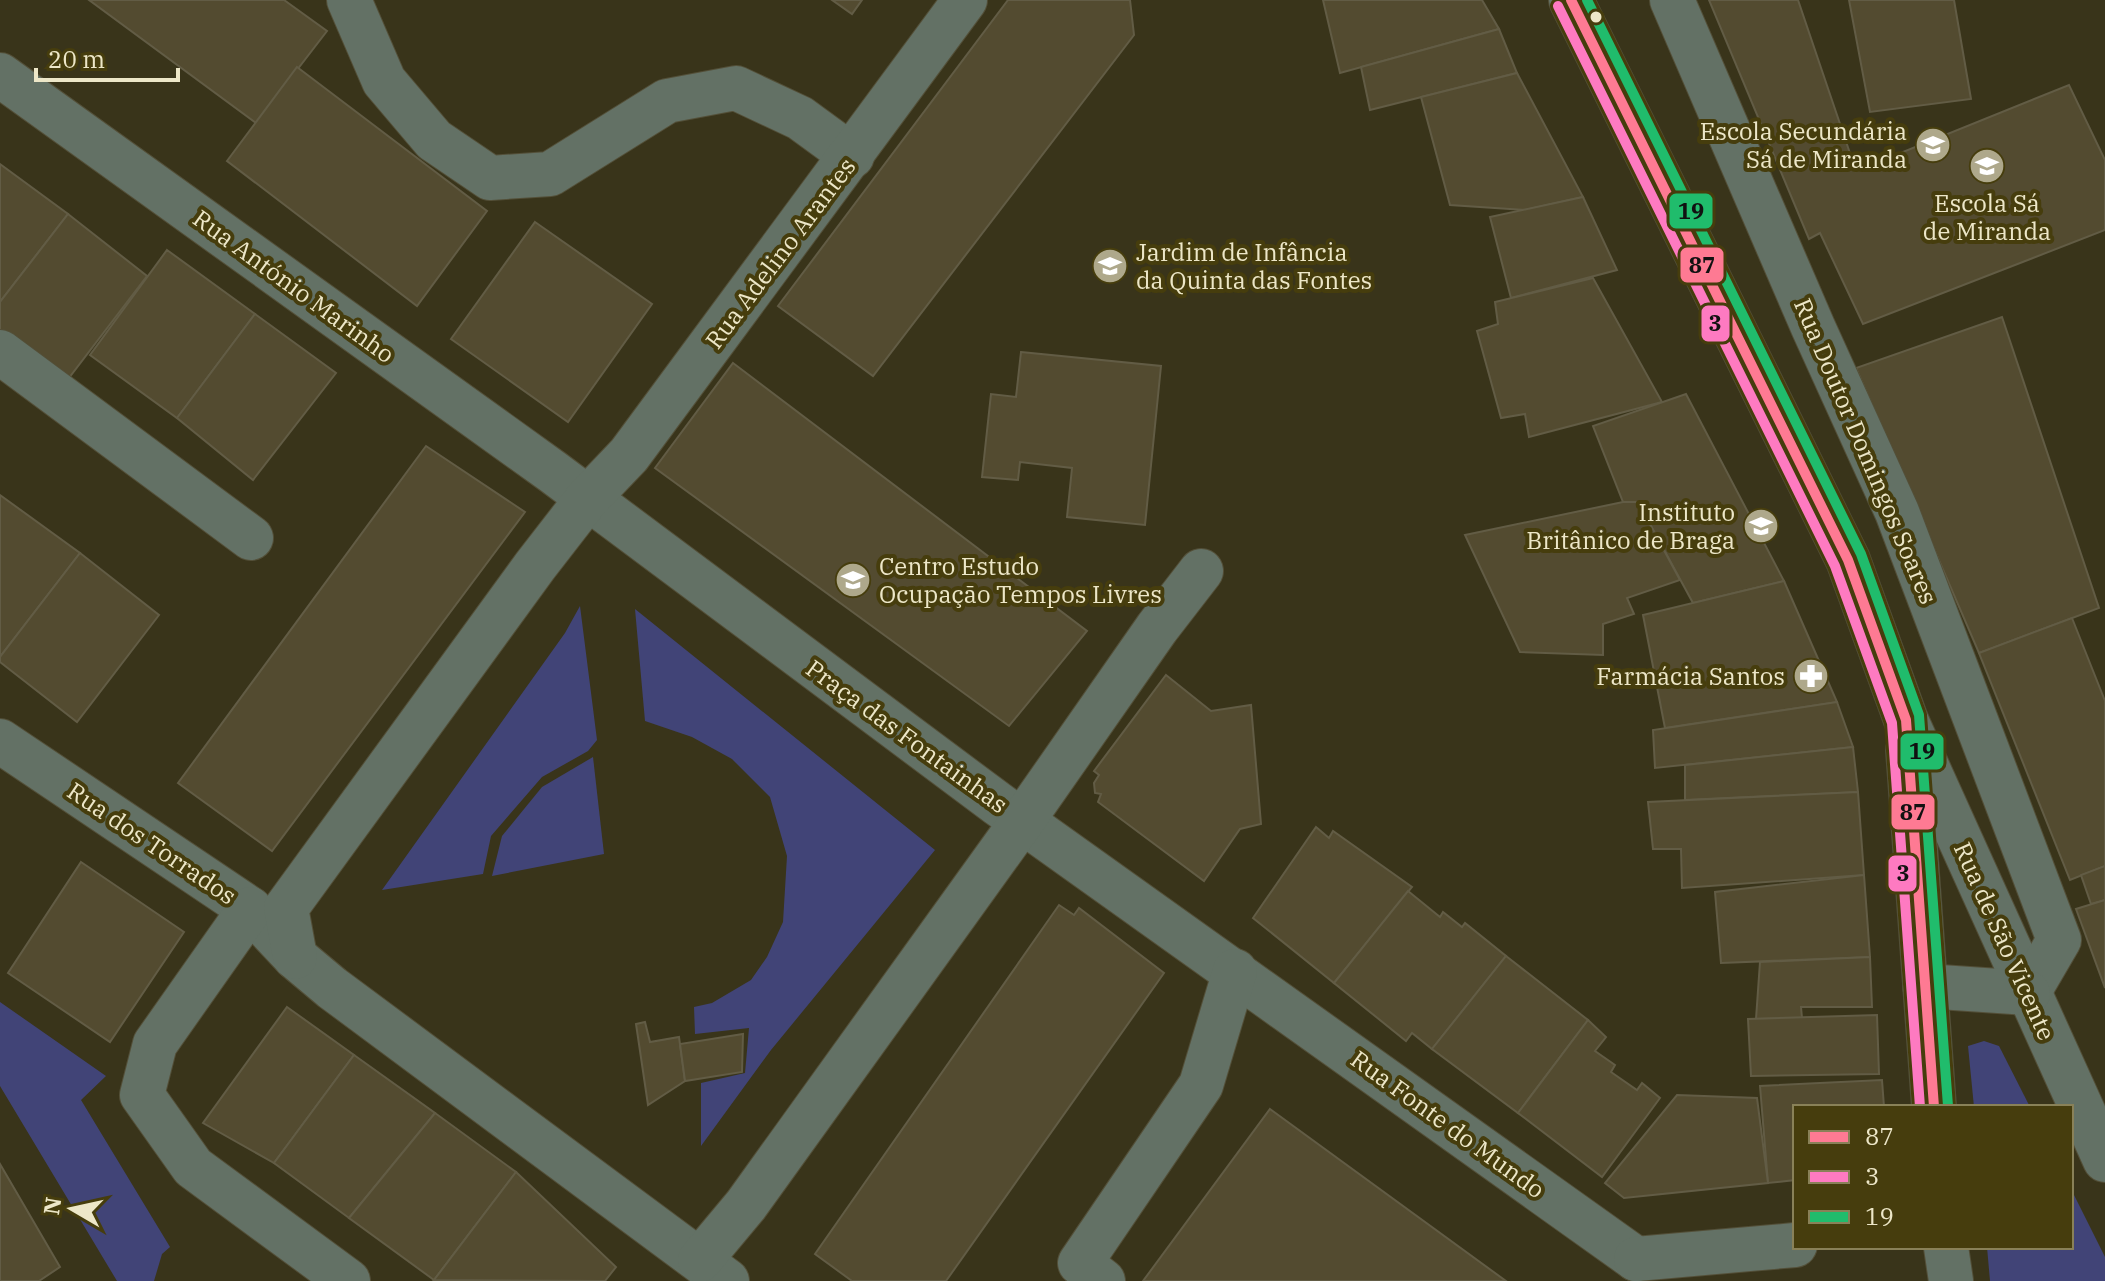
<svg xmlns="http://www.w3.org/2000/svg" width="2105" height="1281" font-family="'IBM Plex Serif',serif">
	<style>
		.green { fill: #414477 }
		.building { fill: #534b30; stroke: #625c45; stroke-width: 2 }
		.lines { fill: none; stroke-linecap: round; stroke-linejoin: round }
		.minor-casing { stroke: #534f38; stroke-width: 46 }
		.minor { stroke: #637165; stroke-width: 44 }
		.bus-1-casing { stroke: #463d0d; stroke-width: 16 }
		.bus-2-casing { stroke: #463d0d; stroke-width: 16 }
		.bus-3-casing { stroke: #463d0d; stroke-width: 16 }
		.bus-1 { stroke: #fe7a93; stroke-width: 10 }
		.bus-2 { stroke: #fe7ac1; stroke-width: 10 }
		.bus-3 { stroke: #20bc6c; stroke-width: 10 }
		.bus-dot { fill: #ede7c8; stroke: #463d0d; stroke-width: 3 }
		.labels { text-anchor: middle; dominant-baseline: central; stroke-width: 8; stroke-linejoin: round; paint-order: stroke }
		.poi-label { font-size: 24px; fill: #ede7c8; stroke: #463d0d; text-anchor: end }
		.street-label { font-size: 24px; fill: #ede7c8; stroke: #463d0d }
		.line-badge { stroke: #463d0d; stroke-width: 3 }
		.pale-badge-label { font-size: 22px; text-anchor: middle; font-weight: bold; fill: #111 }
	</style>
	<rect width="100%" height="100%" fill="#39341a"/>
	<g class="green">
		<polygon points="580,606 597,740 588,751 542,777 491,836 483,874 382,890 565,633"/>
		<polygon points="635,609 935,850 771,1050 701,1146 701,1083 745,1073 749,1028 695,1034 694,1007 712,1003 751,980 767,957 783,922 787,856 770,797 732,759 692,737 645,721"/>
		<polygon points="593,757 604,854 492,876 502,836 542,787"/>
		<polygon points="0,1002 106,1076 81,1100 170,1247 162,1254 154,1281 117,1281 0,1086"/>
		<polygon points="1984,1041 1999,1046 2030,1107 1974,1107 1968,1046"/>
		<polygon points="2071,1189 2105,1257 2105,1281 1990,1281 1987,1247 2071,1247"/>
	</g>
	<g class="building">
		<polygon points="89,0 284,0 327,31 256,123"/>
		<polygon points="832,0 862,0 852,14"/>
		<polygon points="1008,0 1130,0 1134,35 873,376 778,306"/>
		<polygon points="1323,0 1482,0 1499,29 1340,73"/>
		<polygon points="1709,0 1798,0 1856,171 2069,85 2105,160 2105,230 1863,324 1820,233 1809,239"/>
		<polygon points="1849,0 1954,0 1971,99 1870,112"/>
		<polygon points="1499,29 1517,73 1370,110 1361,67"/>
		<polygon points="297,67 487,211 417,306 227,161"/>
		<polygon points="1517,73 1583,197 1525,210 1450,205 1421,97"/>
		<polygon points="0,164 68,214 0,302"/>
		<polygon points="1583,197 1617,270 1511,298 1490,217"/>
		<polygon points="68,214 147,276 65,383 0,333 0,302"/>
		<polygon points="535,222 652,304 568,422 451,339"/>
		<polygon points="167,250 255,314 177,418 90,355"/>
		<polygon points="1593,278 1662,402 1529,437 1525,414 1501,418 1477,331 1498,324 1495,302"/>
		<polygon points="255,314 336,373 253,480 177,418"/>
		<polygon points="2002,317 2099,608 1979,653 1856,368"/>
		<polygon points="1021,352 1161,366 1145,525 1067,517 1072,468 1020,462 1018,480 982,477 991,394 1016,397"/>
		<polygon points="733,363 1087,631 1009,726 655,468"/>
		<polygon points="1686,394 1784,581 1693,603 1638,502 1623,502 1593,426"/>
		<polygon points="426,446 525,512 272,851 178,783"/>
		<polygon points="0,495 80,553 0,657"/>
		<polygon points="1623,502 1638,502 1680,580 1627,598 1634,614 1603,624 1603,655 1520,652 1465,535"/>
		<polygon points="80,553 159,615 77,722 0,662 0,657"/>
		<polygon points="1784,581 1837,702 1665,728 1643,615"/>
		<polygon points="2072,618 2105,701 2105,866 2070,880 1979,653"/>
		<polygon points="1166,675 1211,711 1251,705 1261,824 1240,829 1204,881 1098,802 1101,794 1095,793 1094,783 1099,775 1094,771"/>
		<polygon points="1837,702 1853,747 1655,768 1653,730"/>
		<polygon points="1853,747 1858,792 1685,800 1685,765"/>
		<polygon points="1858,792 1864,875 1682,888 1681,849 1653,849 1648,802"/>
		<polygon points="1316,827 1329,838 1333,831 1412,887 1334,983 1253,918"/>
		<polygon points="81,862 184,932 110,1042 8,973"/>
		<polygon points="2105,866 2105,900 2091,904 2081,875"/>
		<polygon points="1864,875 1870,957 1721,963 1715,892"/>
		<polygon points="1408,891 1440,917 1443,912 1462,927 1465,923 1506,956 1432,1049 1412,1033 1406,1041 1334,983"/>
		<polygon points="2105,900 2105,988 2076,909"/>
		<polygon points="1059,905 1074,915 1079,908 1164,973 946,1281 852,1281 815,1254"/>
		<polygon points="1506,956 1588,1020 1518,1113 1432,1049"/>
		<polygon points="1870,957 1872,1007 1801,1007 1802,1018 1756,1019 1760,962"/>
		<polygon points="287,1007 354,1055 274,1163 203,1123"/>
		<polygon points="1877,1015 1879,1074 1751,1076 1748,1019"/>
		<polygon points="1588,1020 1606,1037 1595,1051 1615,1065 1611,1072 1637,1090 1642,1083 1660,1098 1602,1177 1518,1113"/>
		<polygon points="645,1022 650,1042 679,1037 685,1081 648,1105 636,1024"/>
		<polygon points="743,1034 742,1072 685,1081 680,1044"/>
		<polygon points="354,1055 435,1113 349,1218 274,1163"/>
		<polygon points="1882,1080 1884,1107 1795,1107 1795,1180 1768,1183 1760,1086"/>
		<polygon points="1677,1095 1757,1098 1768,1183 1624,1198 1605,1183"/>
		<polygon points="1270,1109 1506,1281 1143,1281"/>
		<polygon points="435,1113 516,1172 434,1280 349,1218"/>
		<polygon points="0,1164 60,1267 39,1281 0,1281"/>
		<polygon points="516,1172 616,1267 605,1281 434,1280"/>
	</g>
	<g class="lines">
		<defs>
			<g id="minor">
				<polyline points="349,0 384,81 434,140 490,178 550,174 667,101 736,88 800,118 852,156"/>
				<polyline points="1571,0 1848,560 1906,720 2105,1160"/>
				<polyline points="1672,0 1813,327 1897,512 2059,940 2028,993"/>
				<polyline points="0,75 553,472 998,804 1636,1259"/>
				<polyline points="0,352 251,538"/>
				<polyline points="0,741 250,909 295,957 332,988 727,1281"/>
				<polyline points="1908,750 1934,1107"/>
				<polyline points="250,909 155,1044 142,1095 193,1167 348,1281"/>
				<polyline points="295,957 286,908 535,566 587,499 629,455 965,0"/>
				<polyline points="1925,986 2028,993"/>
				<polyline points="1946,1247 1951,1281"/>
				<polyline points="1636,1259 1795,1245"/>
				<polyline points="700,1260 746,1205 1023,820 1157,628 1201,571"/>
				<polyline points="1103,1281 1080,1263 1201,1085 1235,971"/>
			</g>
		</defs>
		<use href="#minor" class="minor-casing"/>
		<use href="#minor" class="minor"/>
		<defs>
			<polyline id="bus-1" points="1571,0 1848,560 1906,720 1934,1107"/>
			<polyline id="bus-2" points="1558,6 1835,566 1892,723 1920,1107"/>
			<polyline id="bus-3" points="1587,0 1861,554 1919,715 1948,1106"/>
		</defs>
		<use href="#bus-1" class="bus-1-casing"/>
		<use href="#bus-2" class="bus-2-casing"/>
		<use href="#bus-3" class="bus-3-casing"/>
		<use href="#bus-1" class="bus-1"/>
		<use href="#bus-2" class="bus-2"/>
		<use href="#bus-3" class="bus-3"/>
	</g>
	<defs>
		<symbol id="school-disc" viewBox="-11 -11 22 22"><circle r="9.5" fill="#aea88b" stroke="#463d0d"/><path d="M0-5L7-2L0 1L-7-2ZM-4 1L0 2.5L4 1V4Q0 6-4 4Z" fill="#fff"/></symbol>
		<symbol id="pharmacy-disc" viewBox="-11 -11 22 22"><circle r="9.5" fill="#aea88b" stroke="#463d0d"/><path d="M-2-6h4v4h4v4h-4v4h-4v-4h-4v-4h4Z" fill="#fff"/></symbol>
	</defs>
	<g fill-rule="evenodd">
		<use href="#school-disc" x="1913" y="125" width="40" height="40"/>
		<use href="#school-disc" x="1967" y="146" width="40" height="40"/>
		<use href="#school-disc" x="1090" y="246" width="40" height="40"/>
		<use href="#school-disc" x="1741" y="506" width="40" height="40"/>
		<use href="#school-disc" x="833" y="560" width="40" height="40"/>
		<use href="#pharmacy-disc" x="1791" y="656" width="40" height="40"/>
	</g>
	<circle class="bus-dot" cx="1596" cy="17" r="7"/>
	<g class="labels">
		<g class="poi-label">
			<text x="1907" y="131">Escola Secundária<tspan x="1907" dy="28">Sá de Miranda</tspan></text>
			<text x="1987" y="203" text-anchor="middle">Escola Sá<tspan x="1987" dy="28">de Miranda</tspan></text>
			<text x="1136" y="252" text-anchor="start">Jardim de Infância<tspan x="1136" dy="28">da Quinta das Fontes</tspan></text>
			<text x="1735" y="512">Instituto<tspan x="1735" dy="28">Britânico de Braga</tspan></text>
			<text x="879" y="566" text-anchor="start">Centro Estudo<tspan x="879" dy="28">Ocupação Tempos Livres</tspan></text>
			<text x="1785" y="676">Farmácia Santos</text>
		</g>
		<g class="street-label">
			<text transform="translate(780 253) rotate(-53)">Rua Adelino Arantes</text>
			<text transform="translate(294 286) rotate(36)">Rua António Marinho</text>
			<text transform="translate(1866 451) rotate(67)">Rua Doutor Domingos Soares</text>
			<text transform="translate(907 736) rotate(36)">Praça das Fontainhas</text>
			<text transform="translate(152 843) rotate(34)">Rua dos Torrados</text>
			<text transform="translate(2005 941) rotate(66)">Rua de São Vicente</text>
			<text transform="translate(1448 1124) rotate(36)">Rua Fonte do Mundo</text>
		</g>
	</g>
	<g class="line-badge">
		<rect x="1668" y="192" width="46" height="38" rx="8" fill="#20bc6c"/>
		<rect x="1679" y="246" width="46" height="38" rx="8" fill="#fe7a93"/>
		<rect x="1700" y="304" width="31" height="39" rx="8" fill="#fe7ac1"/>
		<rect x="1899" y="732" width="46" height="39" rx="8" fill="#20bc6c"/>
		<rect x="1890" y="793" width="46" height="38" rx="8" fill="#fe7a93"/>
		<rect x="1887" y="854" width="31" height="39" rx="8" fill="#fe7ac1"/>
	</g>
	<g class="pale-badge-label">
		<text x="1691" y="219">19</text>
		<text x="1702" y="273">87</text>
		<text x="1715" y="331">3</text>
		<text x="1922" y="759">19</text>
		<text x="1913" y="820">87</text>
		<text x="1903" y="881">3</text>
	</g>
	<rect x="1793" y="1105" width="280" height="144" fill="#463d0d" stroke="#898158" stroke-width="2"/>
	<rect x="1809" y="1131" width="40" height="12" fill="#fe7a93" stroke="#898158" stroke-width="2"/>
	<text x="1865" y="1145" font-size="24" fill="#ede7c8">87</text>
	<rect x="1809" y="1171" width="40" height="12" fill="#fe7ac1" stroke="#898158" stroke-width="2"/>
	<text x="1865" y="1185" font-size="24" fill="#ede7c8">3</text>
	<rect x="1809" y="1211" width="40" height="12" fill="#20bc6c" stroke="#898158" stroke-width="2"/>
	<text x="1865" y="1225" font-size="24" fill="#ede7c8">19</text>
	<g transform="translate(72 1209) rotate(279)" stroke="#463d0d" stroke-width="6" paint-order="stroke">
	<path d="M0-6L14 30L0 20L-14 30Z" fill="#ede7c8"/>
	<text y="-12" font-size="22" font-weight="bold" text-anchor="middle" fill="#ede7c8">N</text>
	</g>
	<path d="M36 68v12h142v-12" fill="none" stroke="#ede7c8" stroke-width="4"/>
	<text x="48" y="68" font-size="24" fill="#ede7c8" stroke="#463d0d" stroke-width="6" paint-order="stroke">20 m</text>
</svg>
